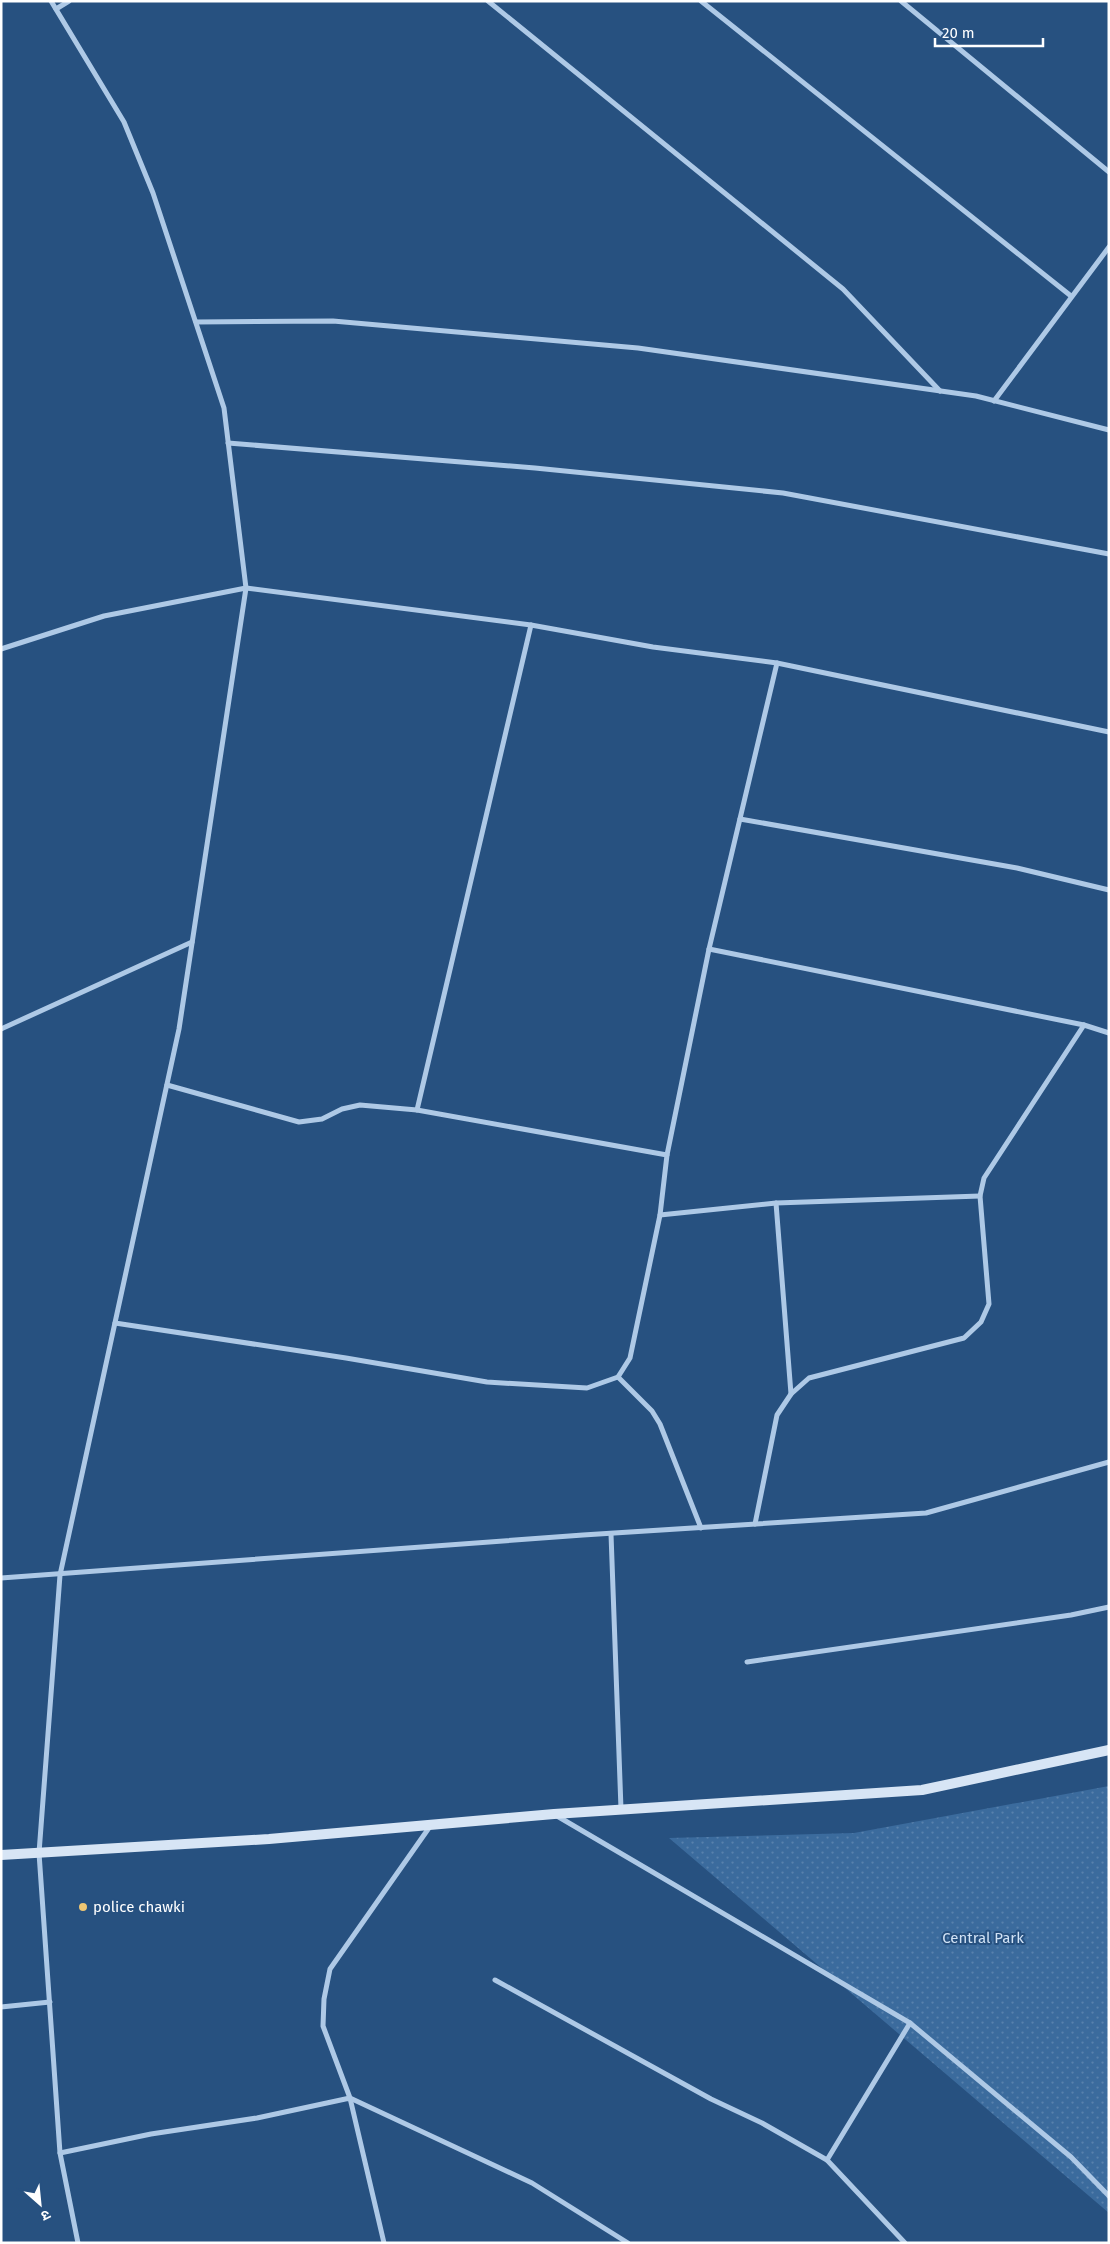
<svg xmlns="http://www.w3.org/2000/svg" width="1110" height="2244" font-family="'Fira Sans','Noto Sans Devanagari',sans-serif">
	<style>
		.grass { fill: url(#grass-dots) }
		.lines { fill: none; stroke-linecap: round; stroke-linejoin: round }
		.street { stroke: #aec9e6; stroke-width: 5 }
		.secondary { stroke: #d7e5f5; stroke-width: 10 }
		.poi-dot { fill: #eec673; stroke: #275180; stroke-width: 2 }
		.labels { text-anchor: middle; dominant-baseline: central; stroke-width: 4; stroke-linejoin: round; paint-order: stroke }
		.poi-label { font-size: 15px; fill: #fff; stroke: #275180; text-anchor: start }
		.park-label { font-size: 15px; fill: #d1e2f5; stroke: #275180 }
	</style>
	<defs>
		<pattern id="grass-dots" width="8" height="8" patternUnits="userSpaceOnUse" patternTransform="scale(1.25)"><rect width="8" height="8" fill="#3b6b9d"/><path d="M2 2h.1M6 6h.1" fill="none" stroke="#5881ac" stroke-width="1.8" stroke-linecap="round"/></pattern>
	</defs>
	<rect width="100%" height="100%" fill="#275180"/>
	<polygon class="grass" points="1109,1786 1109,2213 669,1838 854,1833"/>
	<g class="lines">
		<g class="street">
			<polyline points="51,1 124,122 153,193 224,408 246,588 179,1029 60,1575 39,1853 60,2153 78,2243"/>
			<polyline points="488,1 843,289 940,391"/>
			<polyline points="701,1 1071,296"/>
			<polyline points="901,1 1109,172"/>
			<polyline points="56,9 69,1"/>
			<polyline points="196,322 333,321 638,348 976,396 1109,430"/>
			<polyline points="994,401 1109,247"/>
			<polyline points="228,443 535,468 783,493 1109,554"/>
			<polyline points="1,649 104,616 246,588 531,625 653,647 777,663 1109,732"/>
			<polyline points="740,819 1017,868 1109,890"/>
			<polyline points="709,949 1084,1025 1109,1033"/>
			<polyline points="1,1029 192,942"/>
			<polyline points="167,1085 299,1122 322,1119 342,1109 360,1105 417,1110 667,1155 709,949 777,663"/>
			<polyline points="417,1110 531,625"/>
			<polyline points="776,1203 791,1394"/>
			<polyline points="660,1215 776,1203 980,1196"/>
			<polyline points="115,1323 346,1358 487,1382 587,1388 618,1377 630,1358 660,1215 667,1155"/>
			<polyline points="618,1377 652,1411 660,1424 701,1528"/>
			<polyline points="755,1524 777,1415 791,1394 809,1378 964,1338 981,1322 989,1304 980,1196 984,1178 1084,1025"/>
			<polyline points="611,1534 621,1809"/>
			<polyline points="1,1578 583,1535 926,1513 1109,1462"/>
			<polyline points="747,1662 1071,1615 1109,1607"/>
			<polyline points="557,1816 910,2023 1071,2157 1109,2196"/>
			<polyline points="431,1825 330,1969 324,1999 323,2026 350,2098 532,2183 628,2243"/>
			<polyline points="495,1980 711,2099 762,2123 827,2160 910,2023"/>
			<polyline points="1,2007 50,2002"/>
			<polyline points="60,2153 151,2134 257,2118 350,2098 384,2243"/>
			<polyline points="827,2160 905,2243"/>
		</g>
		<polyline class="secondary" points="1,1855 269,1839 554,1814 922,1790 1109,1750"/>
	</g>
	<circle class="poi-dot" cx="83" cy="1907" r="5"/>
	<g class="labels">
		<g class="poi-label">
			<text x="93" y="1907">police chawki</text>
		</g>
		<g class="park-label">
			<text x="983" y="1938">Central Park</text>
		</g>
	</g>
	<rect width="1110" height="2244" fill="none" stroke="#ffffff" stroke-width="5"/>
	<g transform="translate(40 2204) rotate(153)" stroke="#275180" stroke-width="4" paint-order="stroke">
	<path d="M0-4L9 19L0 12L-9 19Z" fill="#ffffff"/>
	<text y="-8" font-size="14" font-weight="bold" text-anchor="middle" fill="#ffffff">उ</text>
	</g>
	<path d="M935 38v8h108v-8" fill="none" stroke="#ffffff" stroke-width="2.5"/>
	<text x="942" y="38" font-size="15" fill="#ffffff" stroke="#275180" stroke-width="4" paint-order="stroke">20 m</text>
</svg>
